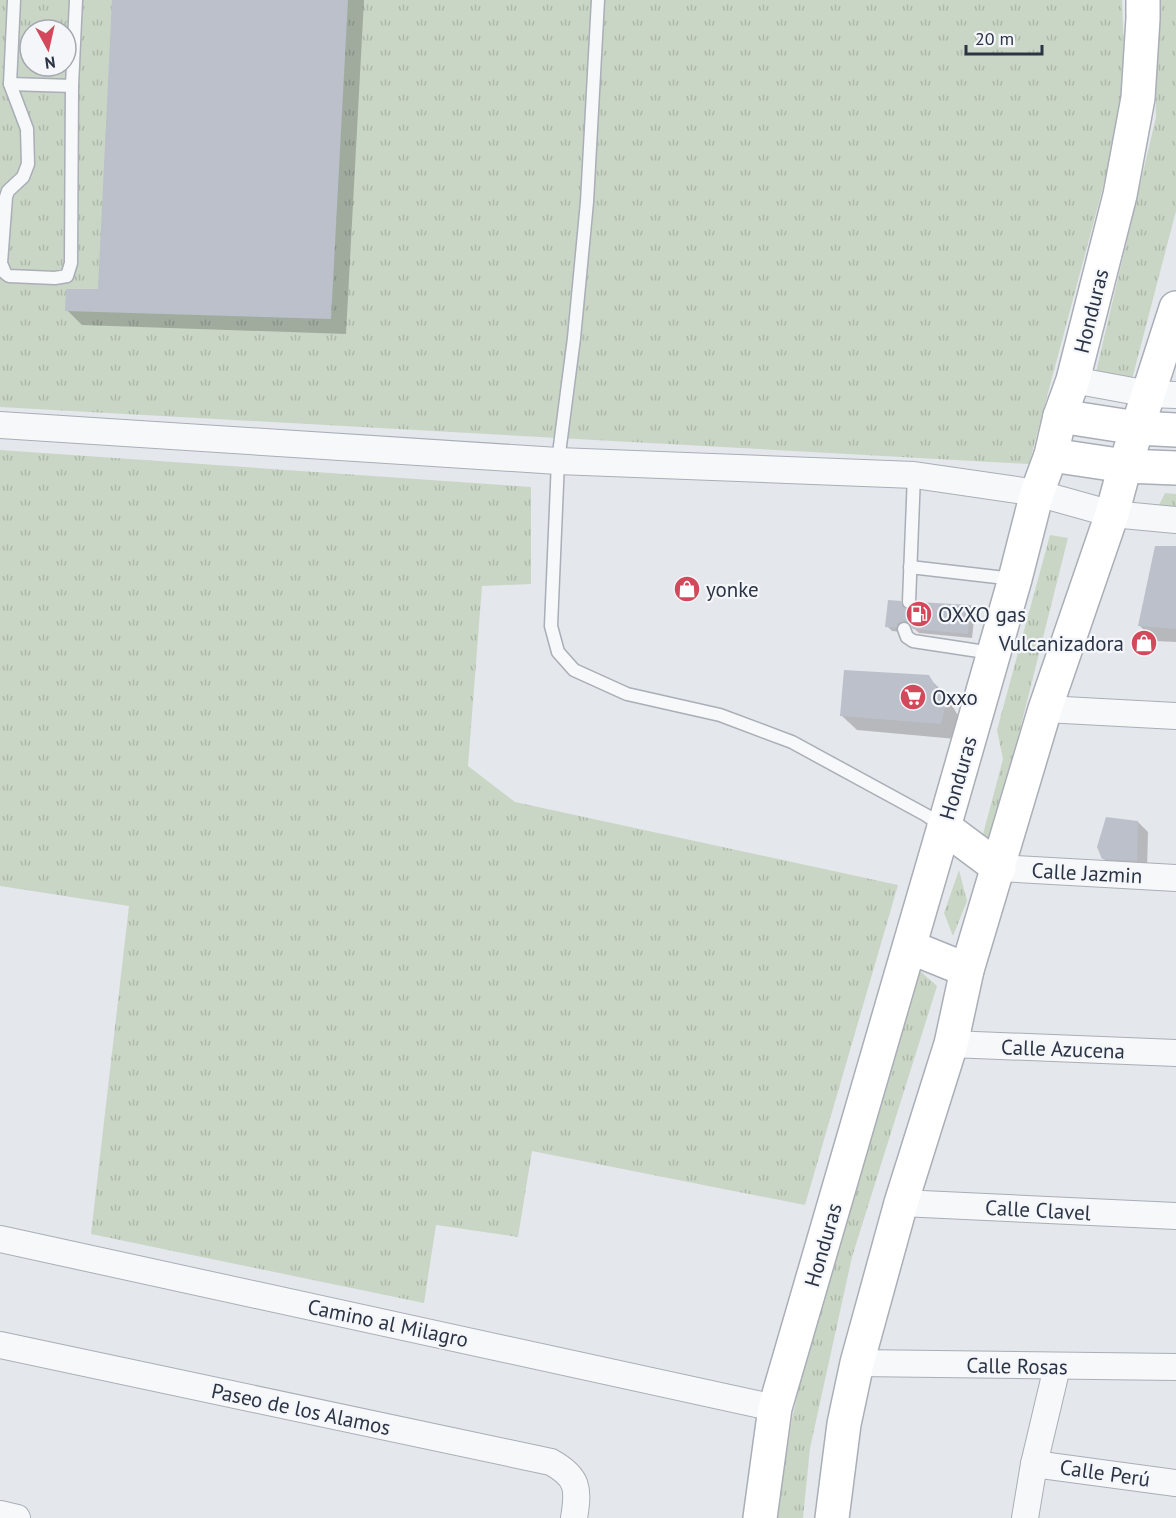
<svg xmlns="http://www.w3.org/2000/svg" width="1176" height="1518" font-family="'PT Sans',sans-serif">
	<style>
		.grass { fill: url(#grass-tufts); fill-rule: evenodd }
		.shadow { fill: #0003 }
		.building { fill: #bbc0ca }
		.lines { fill: none; stroke-linecap: round; stroke-linejoin: round }
		.lane-casing { stroke: #a9aeb7; stroke-width: 15 }
		.street-casing { stroke: #a9aeb7; stroke-width: 28 }
		.secondary-casing { stroke: #a9aeb7; stroke-width: 36 }
		.lane { stroke: #f7f8fa; stroke-width: 12 }
		.street { stroke: #f7f8fa; stroke-width: 26 }
		.secondary { stroke: #fff; stroke-width: 33 }
		.labels { text-anchor: middle; dominant-baseline: central; stroke-width: 4.5; stroke-linejoin: round; paint-order: stroke }
		.street-label { font-size: 21px; fill: #2b3445; stroke: #f4f6f9 }
		.poi-label { font-size: 21px; fill: #2b3445; stroke: #f4f6f9; text-anchor: start }
	</style>
	<defs>
		<pattern id="grass-tufts" width="24" height="20" patternUnits="userSpaceOnUse" patternTransform="scale(1.5)"><rect width="24" height="20" fill="#c9d6c5"/><path d="M3 7l-1-3M5 7V3M7 7l1-3M15 17l-1-3M17 17v-4M19 17l1-3" fill="none" stroke="#adb8ab"/></pattern>
	</defs>
	<rect width="100%" height="100%" fill="#e4e7ec"/>
	<g class="grass">
		<path d="M 0,0 L 1122,0 L 1126,101 L 1029,464 L 0,407 ZM 30,30 L 66,30 L 66,66 L 30,66 Z"/>
		<polygon points="1154,0 1176,0 1176,211 1130,387 1095,376 1156,117"/>
		<polygon points="0,450 531,487 531,584 482,586 468,766 515,802 898,885 805,1205 532,1151 518,1237 436,1225 424,1303 91,1234 129,906 0,886"/>
		<polygon points="1165,493 1176,494 1176,518 1153,517"/>
		<polygon points="1050,535 1068,538 992,841 982,838 1003,759 997,730"/>
		<polygon points="959,870 967,901 953,936 944,913"/>
		<polygon points="920,971 937,986 852,1257 810,1448 803,1518 776,1518 792,1419 822,1285"/>
	</g>
	<g class="shadow">
		<polygon points="113,0 364,0 346,334 82,325 67,310 100,290"/>
		<polygon points="1176,547 1176,642 1155,641 1140,626"/>
		<polygon points="900,602 906,610 971,607 975,612 972,638 919,633 910,625 903,628 901,632 892,631 887,626"/>
		<polygon points="928,677 944,693 961,720 956,739 857,730 841,715"/>
		<polygon points="1138,822 1148,832 1147,870 1114,868 1103,858"/>
	</g>
	<g class="building">
		<polygon points="112,0 348,0 331,319 65,311 66,289 98,289"/>
		<polygon points="1155,546 1176,546 1176,629 1138,626"/>
		<polygon points="888,600 901,601 902,606 908,610 913,609 917,602 971,605 968,634 913,629 910,623 905,621 898,623 896,628 885,627"/>
		<polygon points="844,670 929,675 946,704 941,724 840,716"/>
		<polygon points="1106,817 1138,821 1137,861 1102,859 1097,847"/>
	</g>
	<g class="lines">
		<defs>
			<g id="lane">
				<polyline points="14,0 10,84 27,129 28,164 23,177 8,191 6,197 1,263 5,273 9,276 55,278 67,276 71,263 72,86 76,0"/>
				<polyline points="598,0 587,202 574,338 558,461 551,626 558,652 574,670 627,694 720,715 792,742 926,815 942,826"/>
				<polyline points="10,84 72,86"/>
				<polyline points="910,567 1014,579"/>
				<polyline points="909,602 914,475"/>
				<polyline points="904,629 907,637 913,641 992,653"/>
			</g>
			<g id="street">
				<polyline points="1073,380 1149,394 1176,395"/>
				<polyline points="0,425 558,461 914,475 1037,493 1112,514 1176,520"/>
				<polyline points="1045,709 1176,716"/>
				<polyline points="999,868 1176,878"/>
				<polyline points="951,1044 1176,1053"/>
				<polyline points="901,1203 1176,1216"/>
				<polyline points="0,1239 775,1408"/>
				<path d="M 0,1345 L 551,1462 C 578,1477 579,1488 574,1518"/>
				<polyline points="857,1363 1176,1367"/>
				<polyline points="1034,1464 1176,1483"/>
				<polyline points="0,1514 17,1518"/>
				<polyline points="1025,1518 1034,1464 1057,1367"/>
			</g>
			<g id="secondary">
				<polyline points="1060,416 1137,428 1176,430"/>
				<polyline points="1051,455 1125,466 1176,468"/>
				<polyline points="944,827 999,868"/>
				<polyline points="910,947 967,970"/>
				<polyline points="760,1518 775,1408 944,827 1015,579 1037,493 1051,455 1060,416 1073,380 1120,195 1138,98 1143,19 1143,0"/>
				<polyline points="832,1518 844,1424 857,1363 901,1203 951,1044 967,970 1045,709 1112,514 1125,466 1176,308"/>
			</g>
		</defs>
		<use href="#lane" class="lane-casing"/>
		<use href="#street" class="street-casing"/>
		<use href="#secondary" class="secondary-casing"/>
		<use href="#lane" class="lane"/>
		<use href="#street" class="street"/>
		<use href="#secondary" class="secondary"/>
	</g>
	<defs>
		<symbol id="shop-disc" viewBox="-11 -11 22 22"><circle r="9.5" fill="#d1495b" stroke="#f4f6f9"/><path d="M-5-2.5h2.3a2.7 3.5 0 0 1 5.4 0H5L5.5 6h-11ZM-1.5-2.5h3a1.5 2.3 0 0 0-3 0Z" fill="#fff"/></symbol>
		<symbol id="fuel-disc" viewBox="-11 -11 22 22"><circle r="9.5" fill="#d1495b" stroke="#f4f6f9"/><path d="M-5.5-6h7V0h2V4h1.3V-2.5L3-4.5l.8-.8L6-3V5H2.5V1h-1V6h-7ZM-4.2-4.7v3.2H.2V-4.7Z" fill="#fff"/></symbol>
		<symbol id="supermarket-disc" viewBox="-11 -11 22 22"><circle r="9.5" fill="#d1495b" stroke="#f4f6f9"/><path d="M-6-5.5h2.5l.6 2H6L4.5 2H-2.5L-4.4-4H-6ZM-1.5 3.2a1.3 1.3 0 1 0 .1 0ZM3 3.2a1.3 1.3 0 1 0 .1 0Z" fill="#fff"/></symbol>
	</defs>
	<g fill-rule="evenodd">
		<use href="#shop-disc" x="672" y="574" width="30" height="30"/>
		<use href="#fuel-disc" x="904" y="599" width="30" height="30"/>
		<use href="#shop-disc" x="1129" y="628" width="30" height="30"/>
		<use href="#supermarket-disc" x="898" y="682" width="30" height="30"/>
	</g>
	<g class="labels">
		<g class="street-label">
			<text transform="translate(1091 311) rotate(-76)">Honduras</text>
			<text transform="translate(958 778) rotate(-74)">Honduras</text>
			<text transform="translate(1087 873) rotate(3)">Calle Jazmin</text>
			<text transform="translate(1063 1049) rotate(2)">Calle Azucena</text>
			<text transform="translate(1038 1210) rotate(3)">Calle Clavel</text>
			<text transform="translate(823 1245) rotate(-74)">Honduras</text>
			<text transform="translate(388 1323) rotate(12)">Camino al Milagro</text>
			<text transform="translate(1017 1366) rotate(1)">Calle Rosas</text>
			<text transform="translate(301 1409) rotate(12)">Paseo de los Alamos</text>
			<text transform="translate(1105 1473) rotate(8)">Calle Perú</text>
		</g>
		<g class="poi-label">
			<text x="706" y="589">yonke</text>
			<text x="938" y="614">OXXO gas</text>
			<text x="1124" y="643" text-anchor="end">Vulcanizadora</text>
			<text x="932" y="697">Oxxo</text>
		</g>
	</g>
	<g transform="translate(48 48) rotate(172)"><circle r="28" fill="#f4f6f9" stroke="#a4a8b1" stroke-width="1.5"/>
	<path d="M0-4.5L10 22L0 15L-10 22Z" fill="#d1495b"/>
	<text y="-9" font-size="16" font-weight="bold" text-anchor="middle" fill="#2b3445">N</text>
	</g>
	<path d="M966 45v9h76v-9" fill="none" stroke="#2b3445" stroke-width="3"/>
	<text x="975" y="45" font-size="18" fill="#2b3445" stroke="#f4f6f9" stroke-width="4.5" paint-order="stroke">20 m</text>
</svg>
